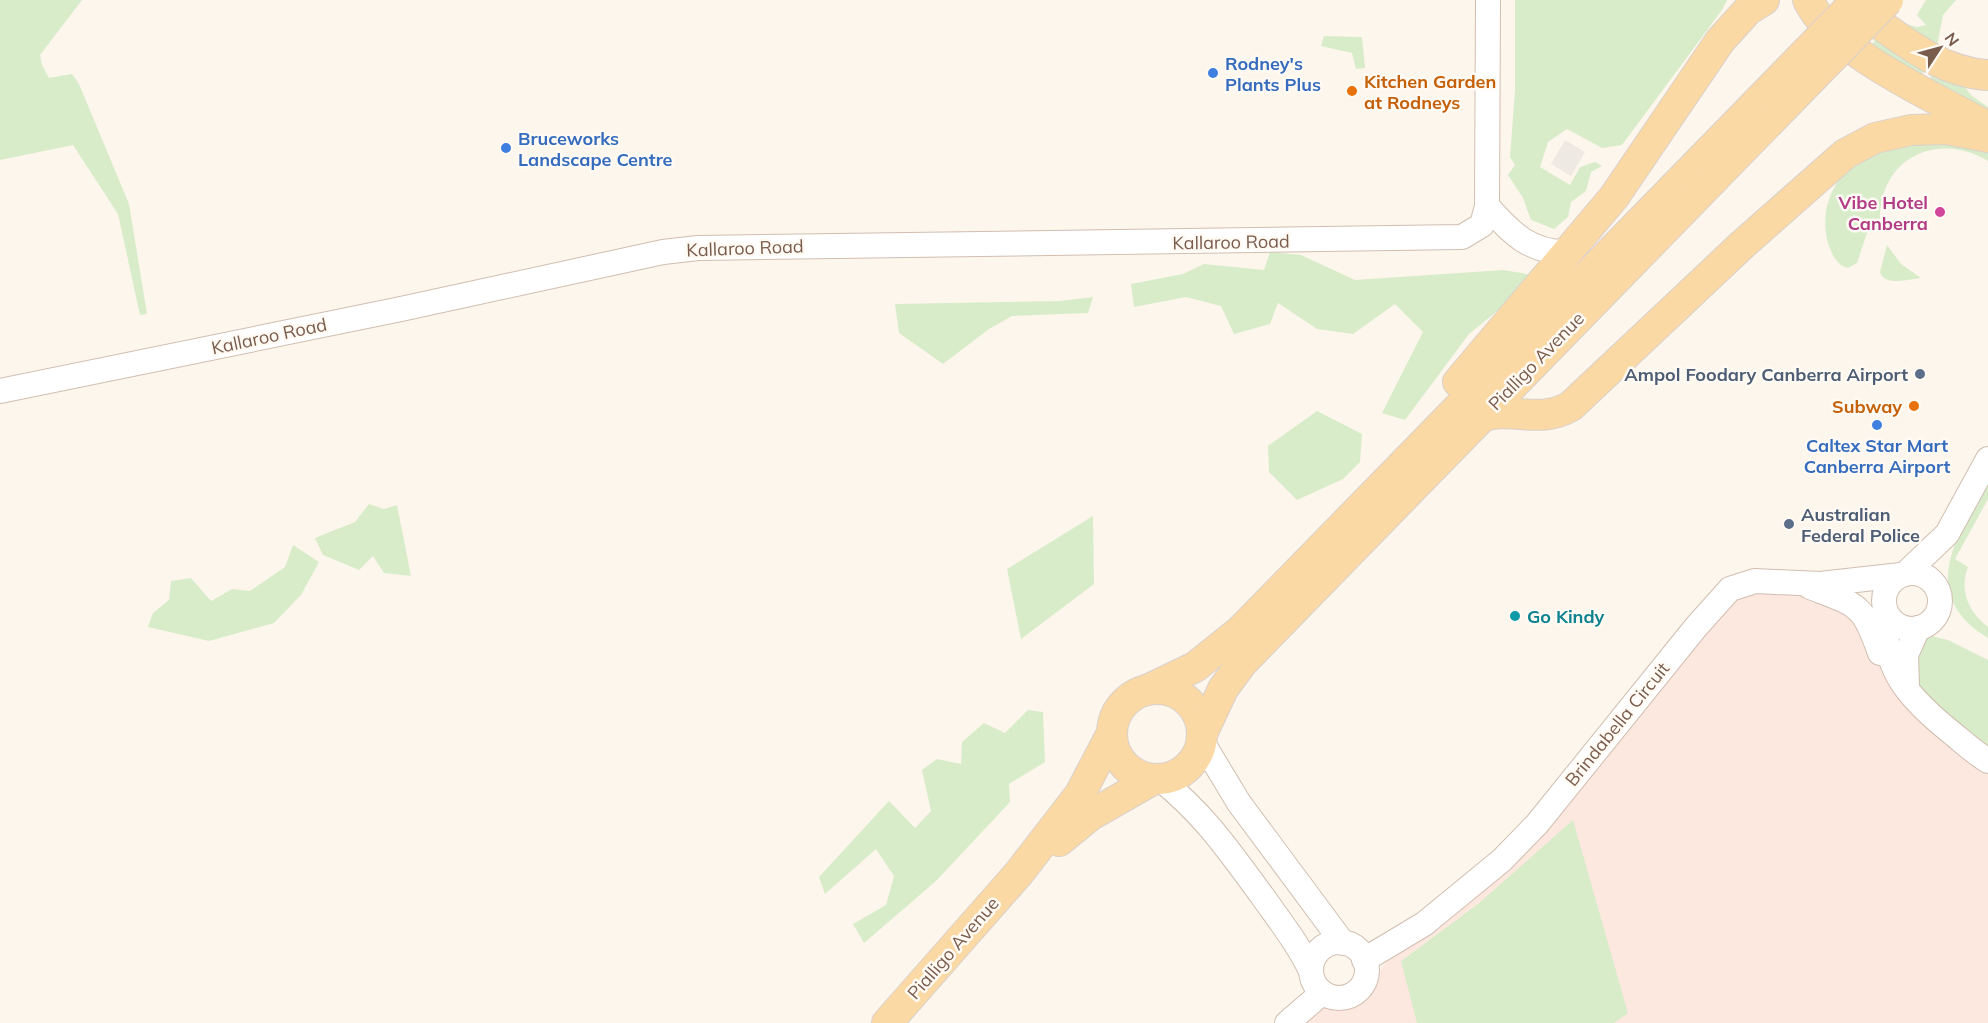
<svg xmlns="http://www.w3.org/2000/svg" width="1988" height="1023" font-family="Mulish,sans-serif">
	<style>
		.commercial { fill: #fde8e0 }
		.industrial { fill: #efe9e4 }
		.green { fill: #d8ecc9 }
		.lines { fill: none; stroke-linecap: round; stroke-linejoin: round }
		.minor-casing { stroke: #d1beb0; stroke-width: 26 }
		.major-casing { stroke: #dad1cd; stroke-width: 32 }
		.minor { stroke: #fff; stroke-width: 24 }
		.major { stroke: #fbd9a5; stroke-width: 30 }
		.major-bridge-casing { stroke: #dad1cd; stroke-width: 32; stroke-linecap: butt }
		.major-bridge { stroke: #fbd9a5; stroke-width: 30 }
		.shop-dot { fill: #3f7fe0; stroke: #fffaf3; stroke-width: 2 }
		.food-dot { fill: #e8710a; stroke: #fffaf3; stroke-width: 2 }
		.hotel-dot { fill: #d1479c; stroke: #fffaf3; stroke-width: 2 }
		.service-dot { fill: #5c6f8a; stroke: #fffaf3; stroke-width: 2 }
		.culture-dot { fill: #0f9aa8; stroke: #fffaf3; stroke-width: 2 }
		.labels { text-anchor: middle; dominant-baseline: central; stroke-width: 5; stroke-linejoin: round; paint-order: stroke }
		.shop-label { font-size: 18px; font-weight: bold; fill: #366cbe; stroke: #fffaf3; text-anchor: start }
		.food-label { font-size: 18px; font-weight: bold; fill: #c56008; stroke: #fffaf3; text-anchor: start }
		.hotel-label { font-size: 18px; font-weight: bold; fill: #b23c85; stroke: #fffaf3; text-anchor: end }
		.street-label { font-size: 18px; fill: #7a5c4d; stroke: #fffaf3 }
		.service-label { font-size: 18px; font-weight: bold; fill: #4e5e75; stroke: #fffaf3; text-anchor: end }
		.culture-label { font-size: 18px; font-weight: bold; fill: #0d838f; stroke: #fffaf3; text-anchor: start }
	</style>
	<rect width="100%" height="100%" fill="#fdf6ec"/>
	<polygon class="commercial" points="1769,591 1834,601 1988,770 1988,1023 1304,1023 1322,1008 1348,1005 1362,998 1388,959 1436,928 1497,880 1520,858 1729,605 1742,594"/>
	<polygon class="industrial" points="1565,140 1585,152 1571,176 1551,164"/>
	<g class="green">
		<polygon points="0,0 82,0 40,55 42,65 49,78 72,74 79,84 129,204 147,314 140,315 118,214 73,145 0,160"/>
		<polygon points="1515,0 1727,0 1722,10 1622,145 1602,148 1567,129 1548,142 1540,167 1570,185 1580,167 1595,162 1602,166 1591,172 1586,191 1571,202 1568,217 1554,229 1531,220 1523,198 1508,175 1515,165 1510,157 1515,90"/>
		<polygon points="1926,0 1956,0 1943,15 1937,46 1906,24 1917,27 1926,25 1917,15"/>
		<polygon points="1880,33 1926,68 1921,76 1871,46"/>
		<polygon points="1324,36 1362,37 1365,68 1356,69 1352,53 1321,46"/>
		<polygon points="1932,71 1957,78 1972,96 1988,107 1988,112 1930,81"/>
		<path d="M 1912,142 L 1968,145 L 1988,152 L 1988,161 C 1937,130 1878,159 1880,221 L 1867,233 L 1857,263 L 1848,268 C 1836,265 1832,254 1828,243 C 1818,207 1836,169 1871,154 C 1884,149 1899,146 1912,142 Z"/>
		<path d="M 1887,245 L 1901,264 L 1921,278 C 1908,279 1885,287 1880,272 Z"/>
		<polygon points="1270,252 1301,255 1355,280 1503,270 1533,275 1512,299 1469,334 1405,420 1382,413 1423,332 1395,304 1353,334 1317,329 1278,303 1270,324 1234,334 1221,306 1186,297 1134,307 1131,284 1183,274 1204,264 1264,270"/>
		<polygon points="1093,297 1088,313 1012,316 989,329 943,364 899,333 895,304 1060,301"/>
		<polygon points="1317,411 1362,434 1360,462 1343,479 1297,500 1269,472 1268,446"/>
		<path d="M 1988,481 L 1988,499 L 1955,559 L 1968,567 C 1959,590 1968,612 1988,627 L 1988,638 C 1916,594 1957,536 1988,481 Z"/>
		<polygon points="369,504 384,509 397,505 411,576 384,573 373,556 359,570 323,555 315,538 355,522"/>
		<polygon points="1093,516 1094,584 1021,639 1007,569"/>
		<polygon points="293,545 319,562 301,595 274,623 209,641 148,627 153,613 169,600 171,581 191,578 211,601 232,589 250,591 285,567"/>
		<path d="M 1931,636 L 1948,640 L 1988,660 L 1988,748 C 1967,731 1918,700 1914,673 C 1913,663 1921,647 1924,637 Z"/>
		<polygon points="1028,710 1043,712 1045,762 1009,784 1010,802 936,881 864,943 853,924 886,905 894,876 876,849 825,894 819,877 889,801 915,828 931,811 922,770 937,759 961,764 962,742 984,723 1005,733"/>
		<polygon points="1573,820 1628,1013 1614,1023 1417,1023 1401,961 1478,904"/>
	</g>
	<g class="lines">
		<defs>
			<g id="minor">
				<path d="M 1487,206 C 1511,233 1531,254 1570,252"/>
				<polyline points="0,391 401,309 663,252 698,248 1462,237 1482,225 1487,206 1488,0"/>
				<circle cx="1912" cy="601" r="28"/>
				<polyline points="1905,574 1947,534 1988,459"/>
				<path d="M 1810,587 C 1859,606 1862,603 1880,653"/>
				<path d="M 1887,614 C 1880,669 1912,701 1952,733 C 1963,742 1975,753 1988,761"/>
				<polyline points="1907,686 1906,655 1918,628"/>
				<polyline points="1201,740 1239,803 1343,943"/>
				<path d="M 1160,779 C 1205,815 1229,851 1263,897 C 1280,921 1298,944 1311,971"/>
				<circle cx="1339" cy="970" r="28"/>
				<polyline points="1364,960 1424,924 1502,860 1537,824 1696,627 1730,589 1755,581 1820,584 1901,575"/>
				<polyline points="1287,1023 1322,993"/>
			</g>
			<g id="major">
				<path d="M 1808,0 C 1834,54 1935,97 1988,127"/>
				<path d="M 1850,3 C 1892,31 1936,73 1988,75"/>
				<polyline points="1458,382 1614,197 1720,41 1748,10 1764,0"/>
				<path d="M 1481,417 C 1513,406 1539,425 1571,406 L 1742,245 L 1845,154 L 1875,138 L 1911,130 L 1946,129 L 1988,137"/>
				<circle cx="1157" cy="734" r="45"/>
				<polyline points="1147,690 1195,667 1240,631 1808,50"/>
				<polyline points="1202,734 1223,689 1242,663 1826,64"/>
				<polyline points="1059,841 1091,815 1154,779"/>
				<polyline points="887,1023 1019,873 1080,794 1112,733"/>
			</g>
		</defs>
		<use href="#minor" class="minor-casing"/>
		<use href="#major" class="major-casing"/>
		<use href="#minor" class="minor"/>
		<use href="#major" class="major"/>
		<defs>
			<g id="major-bridge">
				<polyline points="1808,50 1857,0"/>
				<polyline points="1826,64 1888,0"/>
			</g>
		</defs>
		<use href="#major-bridge" class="major-bridge-casing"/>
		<use href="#major-bridge" class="major-bridge"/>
	</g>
	<g class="shop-dot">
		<circle cx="1213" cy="73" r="6"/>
		<circle cx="506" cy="148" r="6"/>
		<circle cx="1877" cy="425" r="6"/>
	</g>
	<g class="food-dot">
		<circle cx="1352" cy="91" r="6"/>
		<circle cx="1914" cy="406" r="6"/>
	</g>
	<circle class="hotel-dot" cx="1940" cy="212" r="6"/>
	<g class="service-dot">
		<circle cx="1920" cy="374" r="6"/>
		<circle cx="1789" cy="524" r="6"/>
	</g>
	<circle class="culture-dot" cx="1515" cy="616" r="6"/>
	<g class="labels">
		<g class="shop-label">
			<text x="1225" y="63">Rodney's<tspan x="1225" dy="21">Plants Plus</tspan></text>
			<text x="518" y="138">Bruceworks<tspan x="518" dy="21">Landscape Centre</tspan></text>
			<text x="1877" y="445" text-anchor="middle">Caltex Star Mart<tspan x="1877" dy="21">Canberra Airport</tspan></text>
		</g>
		<g class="food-label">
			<text x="1364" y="81">Kitchen Garden<tspan x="1364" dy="21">at Rodneys</tspan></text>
			<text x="1902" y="406" text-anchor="end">Subway</text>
		</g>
		<g class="hotel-label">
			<text x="1928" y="202">Vibe Hotel<tspan x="1928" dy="21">Canberra</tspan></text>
		</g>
		<g class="street-label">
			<text transform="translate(1231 242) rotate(-1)">Kallaroo Road</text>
			<text transform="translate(745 248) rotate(-2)">Kallaroo Road</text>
			<text transform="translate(269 336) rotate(-12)">Kallaroo Road</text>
			<text transform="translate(1536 361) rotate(-46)">Pialligo Avenue</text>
			<text transform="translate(1617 724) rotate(-51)">Brindabella Circuit</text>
			<text transform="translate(953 948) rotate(-49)">Pialligo Avenue</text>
		</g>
		<g class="service-label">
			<text x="1908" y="374">Ampol Foodary Canberra Airport</text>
			<text x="1801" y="514" text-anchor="start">Australian<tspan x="1801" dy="21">Federal Police</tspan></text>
		</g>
		<g class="culture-label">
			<text x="1527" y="616">Go Kindy</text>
		</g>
	</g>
	<g transform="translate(1940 48) rotate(54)" stroke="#fffaf3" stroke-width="4.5" paint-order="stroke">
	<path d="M0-4.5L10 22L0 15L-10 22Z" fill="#7a5c4d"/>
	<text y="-9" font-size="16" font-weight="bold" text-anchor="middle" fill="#7a5c4d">N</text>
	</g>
</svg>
